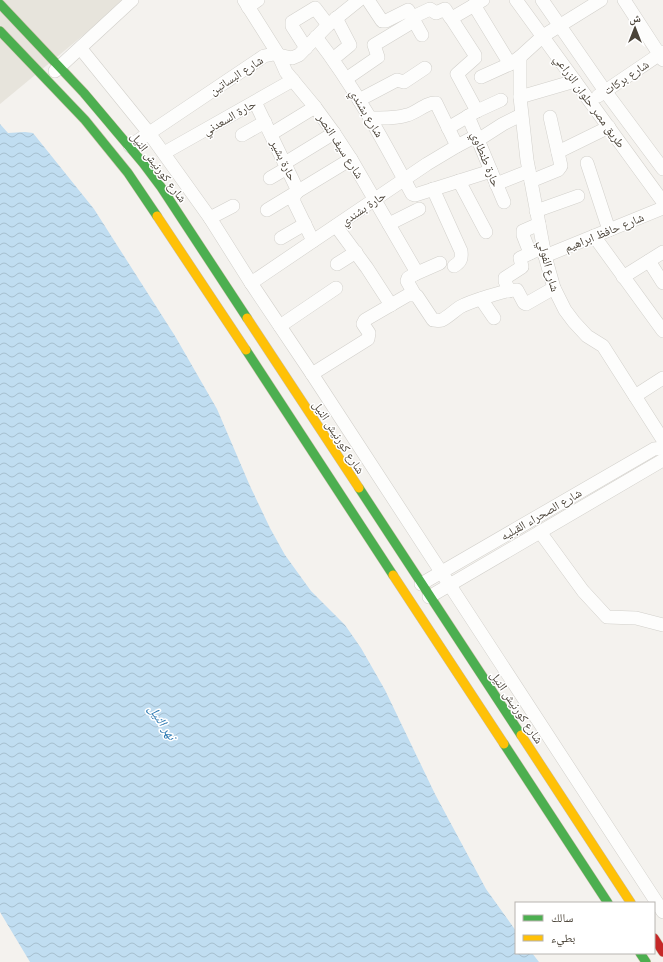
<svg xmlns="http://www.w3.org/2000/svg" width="663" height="962" font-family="'Open Sans','Noto Naskh Arabic',sans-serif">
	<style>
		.residential { fill: #e7e4dc }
		.water { fill: url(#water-waves) }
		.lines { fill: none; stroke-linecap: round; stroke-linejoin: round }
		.street-casing { stroke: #d2d0cb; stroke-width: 14 }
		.fast-casing { stroke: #ccbfa9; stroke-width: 10 }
		.slow-casing { stroke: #ccbfa9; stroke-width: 10 }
		.jam-casing { stroke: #ccbfa9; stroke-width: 10 }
		.street { stroke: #fdfdfc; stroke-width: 13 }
		.fast { stroke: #4caf50; stroke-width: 9 }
		.slow { stroke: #ffc107; stroke-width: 9 }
		.jam { stroke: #c62828; stroke-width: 9 }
		.labels { text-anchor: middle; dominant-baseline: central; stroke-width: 3; stroke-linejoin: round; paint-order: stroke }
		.street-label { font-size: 12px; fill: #4b4439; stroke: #fff }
		.water-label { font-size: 13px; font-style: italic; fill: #2e7ab2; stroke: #fff }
	</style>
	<defs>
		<pattern id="water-waves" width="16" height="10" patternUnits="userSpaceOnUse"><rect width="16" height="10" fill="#c0ddf1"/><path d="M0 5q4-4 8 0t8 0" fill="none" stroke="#a6bfcf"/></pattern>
	</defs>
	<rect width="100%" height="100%" fill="#f4f2ee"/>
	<polygon class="residential" points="0,0 122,0 104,18 0,104"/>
	<polygon class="water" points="0,124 8,133 25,132 33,133 94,209 175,336 217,409 250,486 270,528 285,555 311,591 345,625 361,648 385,690 435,794 486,889 516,931 516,953 532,953 539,962 30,962 0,912"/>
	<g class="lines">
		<defs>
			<g id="street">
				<polyline points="244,0 278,54 286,72 315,107 334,133 351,159 416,271 415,274 408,278 407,281 415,295"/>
				<polyline points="368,0 382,21 386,21 408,10 422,35"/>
				<polyline points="516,0 663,202"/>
				<polyline points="542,0 605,91 663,169"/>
				<polyline points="624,0 663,60"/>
				<polyline points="474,5 510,64"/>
				<polyline points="248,7 258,0"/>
				<polyline points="413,17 430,9 436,13 445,9 450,17 452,18 483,0"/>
				<polyline points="451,18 475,55 475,58 457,74 477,111"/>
				<path d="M 316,37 C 354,86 383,140 412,194 L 415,195 L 491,171"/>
				<polyline points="306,48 292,26 292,22 315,8 328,25"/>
				<polyline points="81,49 149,133 210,218 251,283 312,374 663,912"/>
				<polyline points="520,57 520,97 527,160 545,256 554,288 565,310 574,322 587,336 603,346 663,440"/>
				<polyline points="333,59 350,45 336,18"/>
				<polyline points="55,71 132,0"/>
				<polyline points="481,77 510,64 520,57 543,36 601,0"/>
				<polyline points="346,79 378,57 374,45 414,21"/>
				<polyline points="598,96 663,52"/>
				<polyline points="520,97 575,81"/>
				<polyline points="359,100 397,80 404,82 425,68"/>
				<polyline points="255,102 296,187 297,192 294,196 294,202 313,241"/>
				<polyline points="468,116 504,202"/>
				<path d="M 370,118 C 383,118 395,119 407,115 C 416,113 427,102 436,103 L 457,146"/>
				<polyline points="448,128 477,111 501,100"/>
				<polyline points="271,134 315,107"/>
				<polyline points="242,135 265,122"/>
				<polyline points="478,140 503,124 521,115"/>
				<polyline points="130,146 264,56 274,54 292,58 299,55 328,25 359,0"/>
				<polyline points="558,152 609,127"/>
				<polyline points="164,153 293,80"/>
				<polyline points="285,163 334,133"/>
				<polyline points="587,163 609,230"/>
				<polyline points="270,178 287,168"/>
				<polyline points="459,181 486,232"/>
				<polyline points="531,181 558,170 561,166 550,117"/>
				<polyline points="496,184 529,171"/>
				<path d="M 433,189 L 461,251 C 462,258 461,262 454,266"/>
				<polyline points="267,210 351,159"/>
				<polyline points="536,211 578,196"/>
				<polyline points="210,218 233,206"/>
				<polyline points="389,224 419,209"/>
				<polyline points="336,226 367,268 391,305"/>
				<polyline points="594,236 663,331"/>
				<polyline points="281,238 305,224"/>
				<polyline points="530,253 523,235 523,231 539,224"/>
				<polyline points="545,256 663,208"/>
				<polyline points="649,261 663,283"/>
				<polyline points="337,264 356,252"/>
				<polyline points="415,274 440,263"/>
				<polyline points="623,277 663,252"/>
				<polyline points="251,283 427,164 457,146 476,136"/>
				<polyline points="509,291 505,281 505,278 522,267 520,258 543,247"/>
				<polyline points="481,299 494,318"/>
				<polyline points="280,326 336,288"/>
				<path d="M 312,374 L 368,339 L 369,333 L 363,324 L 365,320 L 408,295 L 415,295 L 417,296 L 433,320 C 436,320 439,321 442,320 C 448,317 454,311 460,307 C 469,302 508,289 517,290 L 524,303 L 526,304 L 554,288"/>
				<polyline points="635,396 663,378"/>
				<polyline points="540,532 583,591 607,617 636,618 663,625"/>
				<polyline points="421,584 654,449 663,448"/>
				<polyline points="429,597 663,460"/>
			</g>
			<g id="fast">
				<polyline points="0,4 84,93 143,163 161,187 247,318"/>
				<polyline points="0,31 85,120 128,173 157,216"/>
				<polyline points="246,350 393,575"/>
				<polyline points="359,488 521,735"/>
				<polyline points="504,744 608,903"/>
				<polyline points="640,953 646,962"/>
			</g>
			<g id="slow">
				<polyline points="157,216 246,350"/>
				<polyline points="247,318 359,488"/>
				<polyline points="393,575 504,744"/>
				<polyline points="521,735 631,903"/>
			</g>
			<polyline id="jam" points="654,938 663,952"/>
		</defs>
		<use href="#street" class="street-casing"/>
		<use href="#fast" class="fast-casing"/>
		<use href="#slow" class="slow-casing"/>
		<use href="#jam" class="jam-casing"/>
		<use href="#street" class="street"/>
		<use href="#fast" class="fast"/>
		<use href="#slow" class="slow"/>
		<use href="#jam" class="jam"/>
	</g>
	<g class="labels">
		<g class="street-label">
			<text transform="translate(236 75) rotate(-33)">شارع البساتين</text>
			<text transform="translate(626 77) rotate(-34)">شارع بركات</text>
			<text transform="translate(590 101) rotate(54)">طريق مصر حلوان الزراعي</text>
			<text transform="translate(367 113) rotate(59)">شارع بشندي</text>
			<text transform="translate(229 117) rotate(-30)">حارة السعدني</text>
			<text transform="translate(341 146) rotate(57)">شارع سيف النصر</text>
			<text transform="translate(486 159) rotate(68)">حارة طنطاوي</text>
			<text transform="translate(284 160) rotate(64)">حارة بشير</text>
			<text transform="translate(159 167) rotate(53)">شارع كورنيش النيل</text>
			<text transform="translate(363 208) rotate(-34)">حارة بشندي</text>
			<text transform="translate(604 232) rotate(-22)">شارع حافظ ابراهيم</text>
			<text transform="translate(549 266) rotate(75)">شارع الفولي</text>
			<text transform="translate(339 437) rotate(57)">شارع كورنيش النيل</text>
			<text transform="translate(541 514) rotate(-30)">شارع الصحراء القبليه</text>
			<text transform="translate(517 707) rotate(56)">شارع كورنيش النيل</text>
		</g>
		<g class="water-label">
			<text transform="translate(163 722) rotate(56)">نهر النيل</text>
		</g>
	</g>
	<rect x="515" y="902" width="140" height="52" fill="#ffffff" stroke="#b7b4b0"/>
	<rect x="523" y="915" width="20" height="6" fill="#4caf50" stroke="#b7b4b0"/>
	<text x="551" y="922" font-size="12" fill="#4b4439">سالك</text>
	<rect x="523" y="935" width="20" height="6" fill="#ffc107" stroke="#b7b4b0"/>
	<text x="551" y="942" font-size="12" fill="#4b4439">بطيء</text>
	<g transform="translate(635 28)" stroke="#ffffff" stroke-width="3" paint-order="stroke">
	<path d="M0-3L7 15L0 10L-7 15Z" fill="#4b4439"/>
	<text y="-6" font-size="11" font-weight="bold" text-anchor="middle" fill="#4b4439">ش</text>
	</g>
</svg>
